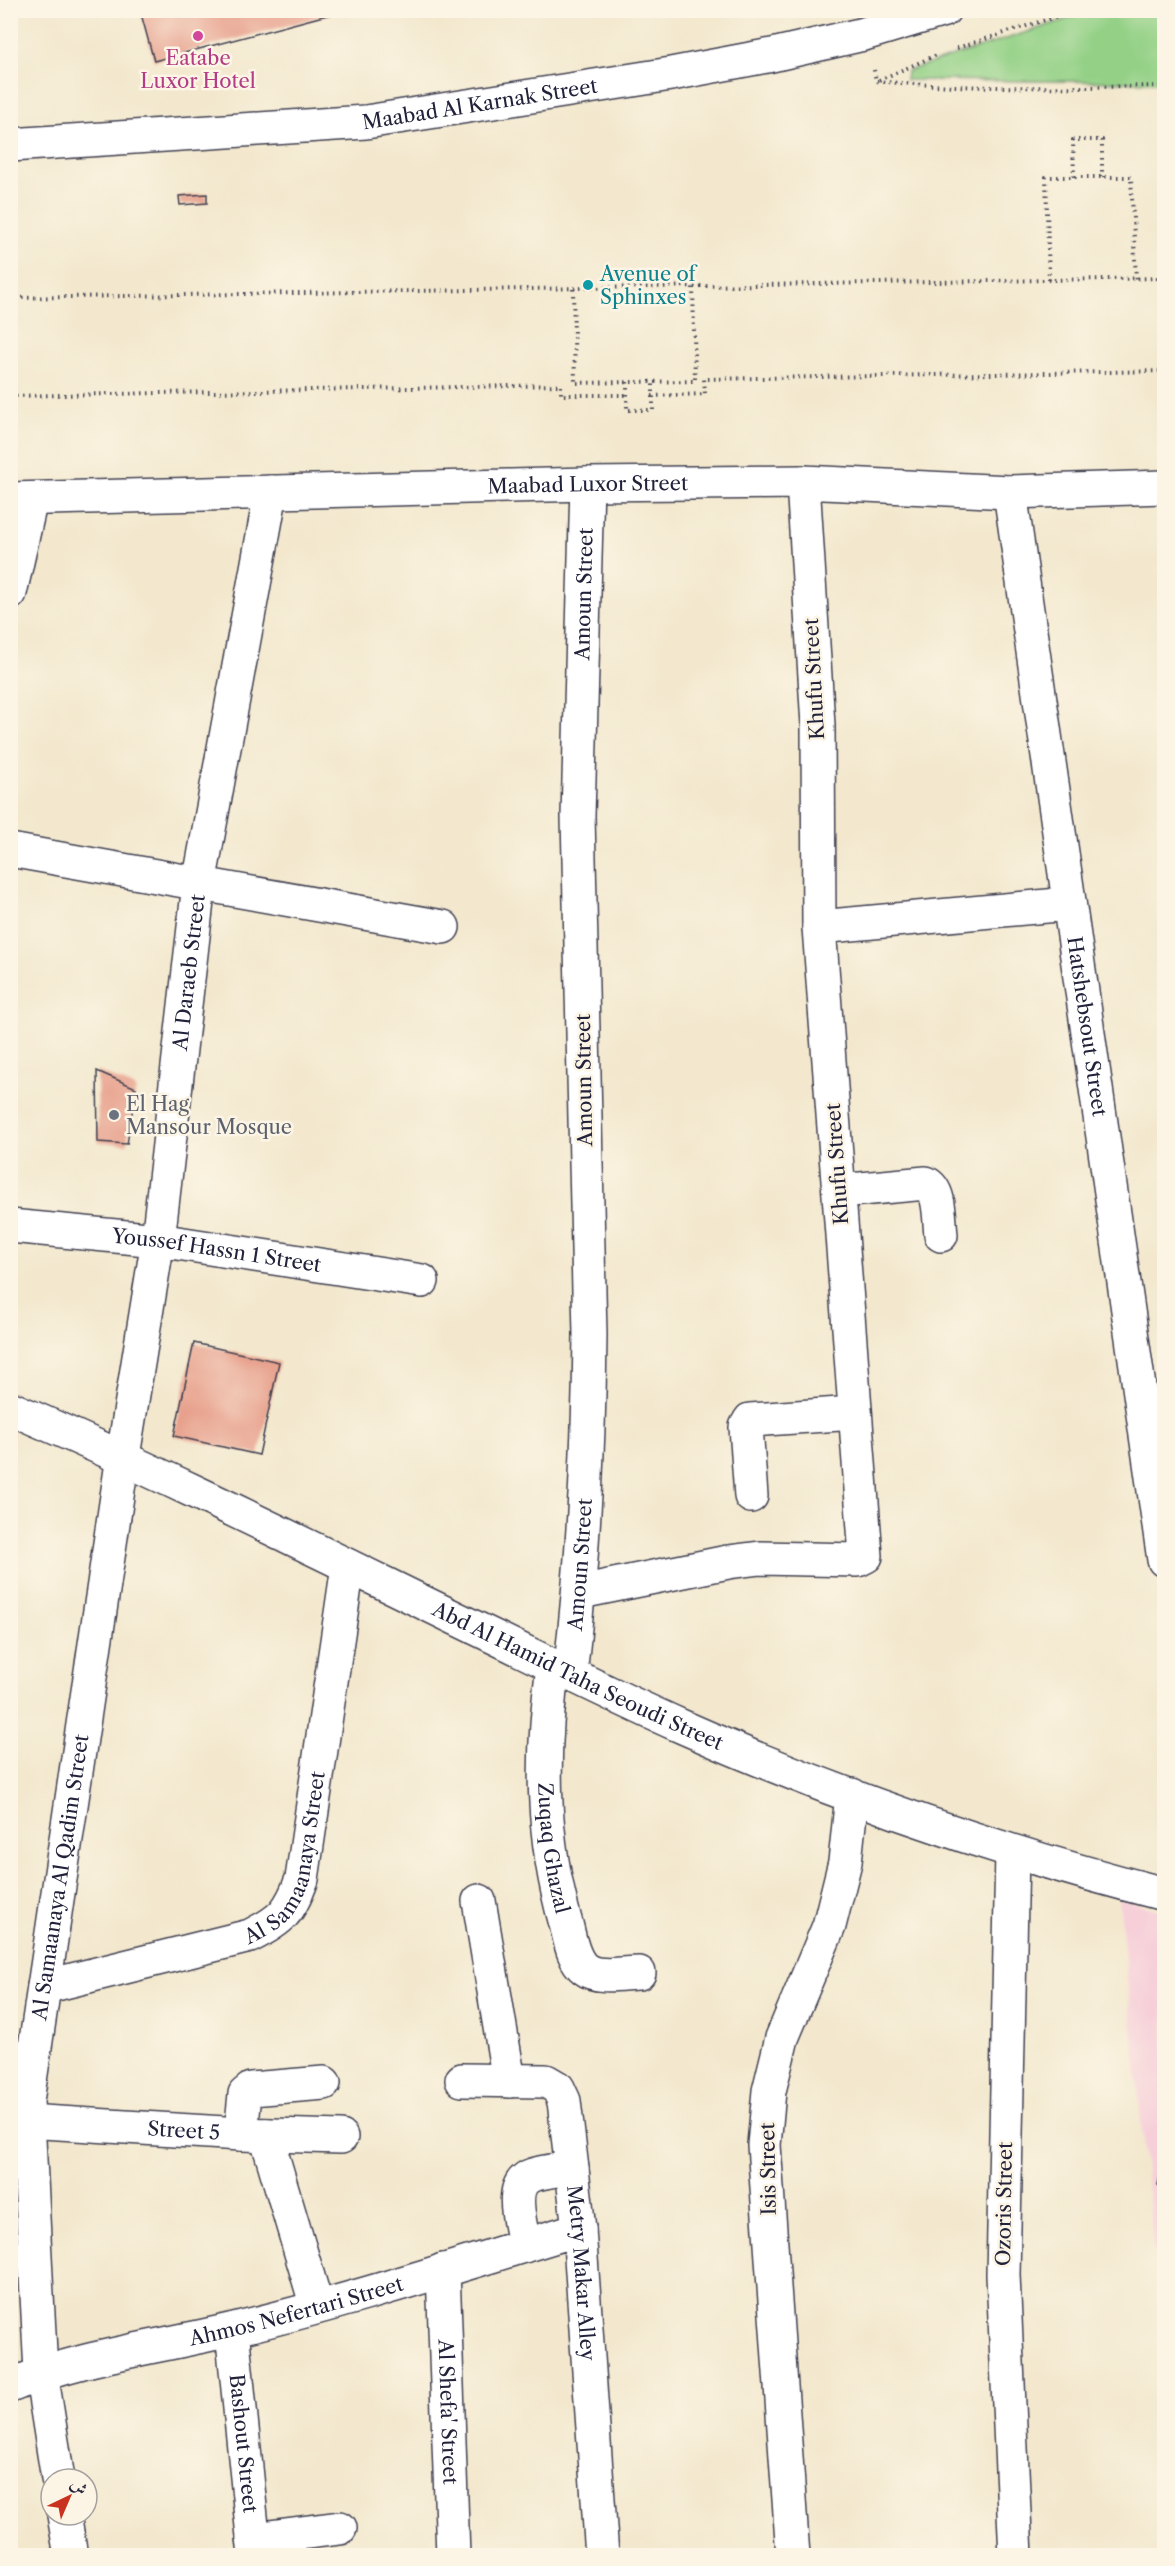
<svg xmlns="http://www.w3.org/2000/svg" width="1175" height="2566" font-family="'Libre Caslon Text',Amiri,serif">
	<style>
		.built { fill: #f6cfd9 }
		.green { fill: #94d187; stroke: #5b7a61; stroke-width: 1.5 }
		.building { fill: #e7a08c }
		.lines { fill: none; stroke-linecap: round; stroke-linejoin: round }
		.minor-casing { stroke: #414051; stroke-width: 36 }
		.secondary-casing { stroke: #414051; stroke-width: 36 }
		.primary-casing { stroke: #414051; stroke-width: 36 }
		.path { stroke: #414051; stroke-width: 4; stroke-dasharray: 1.5 4.5; stroke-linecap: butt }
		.minor { stroke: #fff; stroke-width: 33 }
		.secondary { stroke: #fff; stroke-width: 33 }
		.primary { stroke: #fff; stroke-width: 33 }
		.hotel-dot { fill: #d1479c; stroke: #fcf5e5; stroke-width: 2 }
		.culture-dot { fill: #0f9aa8; stroke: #fcf5e5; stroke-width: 2 }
		.worship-dot { fill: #6b7280; stroke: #fcf5e5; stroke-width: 2 }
		.labels { text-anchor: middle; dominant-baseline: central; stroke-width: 5; stroke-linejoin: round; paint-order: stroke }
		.hotel-label { font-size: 20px; fill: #b23c85; stroke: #fcf5e5 }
		.street-label { font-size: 20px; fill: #22223b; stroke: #fcf5e5 }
		.culture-label { font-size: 20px; fill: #0d838f; stroke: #fcf5e5; text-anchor: start }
		.worship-label { font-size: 20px; fill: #5b616d; stroke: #fcf5e5; text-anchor: start }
	</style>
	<rect width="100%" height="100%" fill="#fcf5e5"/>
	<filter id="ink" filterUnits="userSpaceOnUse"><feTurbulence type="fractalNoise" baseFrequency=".0167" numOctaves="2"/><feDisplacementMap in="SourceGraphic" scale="12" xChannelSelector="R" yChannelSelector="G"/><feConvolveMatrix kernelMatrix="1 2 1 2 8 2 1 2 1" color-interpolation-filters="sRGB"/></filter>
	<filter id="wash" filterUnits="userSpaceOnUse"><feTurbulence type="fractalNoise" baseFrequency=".008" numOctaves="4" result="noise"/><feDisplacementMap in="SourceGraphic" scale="24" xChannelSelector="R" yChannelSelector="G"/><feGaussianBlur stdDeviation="1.35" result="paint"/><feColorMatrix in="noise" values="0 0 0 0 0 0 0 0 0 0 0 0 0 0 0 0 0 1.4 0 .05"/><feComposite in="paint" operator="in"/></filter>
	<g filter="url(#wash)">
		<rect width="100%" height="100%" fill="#f3e8ce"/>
		<polygon class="built" points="1119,1898 1164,1912 1164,2253 1154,2251"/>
		<polygon class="green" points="1092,11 1164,11 1164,82 906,80 907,71"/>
		<g id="blocks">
			<g class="building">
				<polygon points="140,10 341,10 342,11 154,61"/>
				<polygon points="207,194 207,203 180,205 179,196"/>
				<polygon points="97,1071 136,1088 127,1144 98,1142"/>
				<polygon points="194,1343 279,1362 259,1455 174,1436"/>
				<polygon points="1163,2161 1164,2161 1164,2187 1158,2185"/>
			</g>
		</g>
	</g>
	<g filter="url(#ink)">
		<use href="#blocks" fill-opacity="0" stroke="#414051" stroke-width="1.5"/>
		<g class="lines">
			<defs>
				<g id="minor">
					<path id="s1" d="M 1010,492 L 1164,1560"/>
					<polyline points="10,593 31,499"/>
					<polyline points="10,850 443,927"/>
					<polyline points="819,927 1069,904"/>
					<path d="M 839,1191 L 926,1183 C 941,1190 939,1220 941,1235"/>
					<path id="s2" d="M 10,1226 L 158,1240 L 422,1281"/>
					<path id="s3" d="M 10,1408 C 171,1477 327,1556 484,1632 C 550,1664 615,1697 683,1727 C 838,1796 999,1852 1164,1894"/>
					<polyline points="751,1496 746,1427 750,1420 855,1413"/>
					<polyline points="580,1592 728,1562 760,1558 858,1560 866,1556 819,927 818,725 803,482"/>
					<path id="s4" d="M 553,1666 C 541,1755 541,1836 566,1924 C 570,1938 572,1959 585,1969 C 598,1979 624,1973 639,1973"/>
					<path id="s5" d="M 570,1675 C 583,1562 589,1449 590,1335 L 578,816 L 587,484"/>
					<polyline points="1012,1853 1003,2275 1016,2556"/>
					<polyline points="479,1901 509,2081"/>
					<path id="s6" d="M 44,1987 L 250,1936 C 282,1920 290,1912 302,1879 L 348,1566"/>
					<path id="s7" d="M 462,2080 L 546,2081 L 558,2088 L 564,2101 L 579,2229 L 602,2556"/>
					<path id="s8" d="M 26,2121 L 241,2134 L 341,2137"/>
					<polyline points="241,2134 245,2094 251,2089 324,2083"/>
					<polyline points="266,2135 317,2307"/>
					<path d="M 524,2246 C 522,2226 507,2187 530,2176 C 542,2171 559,2170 572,2168"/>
					<path id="s9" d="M 443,2270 L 453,2556"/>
					<path id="s10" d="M 232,2330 L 255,2556"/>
					<path id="s11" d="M 10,2386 C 77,2357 159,2347 230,2330 C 348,2302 463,2264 579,2229"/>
					<path id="s12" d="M 58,2479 L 41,2372 L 27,2101 L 123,1456 L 158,1240 L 199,884 L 271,492"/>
					<polyline points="64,2515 71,2556"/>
					<polyline points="253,2539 340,2528"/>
					<polyline points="793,2556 764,2145 769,2091 782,2038 829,1926 845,1862 852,1795"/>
				</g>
				<g id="secondary">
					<path id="s13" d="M 10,499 L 587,484 L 803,482 L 1010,492 L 1164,487"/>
				</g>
				<g id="primary">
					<path id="s14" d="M 10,145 L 366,122 L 671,74 L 772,55 L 864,34 L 944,10"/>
				</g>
			</defs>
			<use href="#minor" class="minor-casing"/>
			<use href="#secondary" class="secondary-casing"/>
			<use href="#primary" class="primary-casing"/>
			<g class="path">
				<polyline points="957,48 1077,10"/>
				<path d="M 874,70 L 876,81 C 972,90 1069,87 1164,86"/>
				<polyline points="879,80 939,54"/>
				<polyline points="1074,177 1073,140 1102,140 1102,177"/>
				<polyline points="1049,280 1046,177 1131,177 1136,279"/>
				<polyline points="573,289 575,383 695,381 693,286"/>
				<polyline points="10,298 1164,278"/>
				<polyline points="627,382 627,410 653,410 653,382"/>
				<polyline points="10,396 561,385 561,395 627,395"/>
				<polyline points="652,396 705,394 704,379 1164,371"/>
			</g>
			<use href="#minor" class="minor"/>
			<use href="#secondary" class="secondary"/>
			<use href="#primary" class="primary"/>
		</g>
	</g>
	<circle class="hotel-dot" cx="198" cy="36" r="6"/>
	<circle class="culture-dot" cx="588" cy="285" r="6"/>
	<circle class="worship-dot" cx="114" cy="1115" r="6"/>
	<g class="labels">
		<g class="hotel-label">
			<text x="198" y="58">Eatabe<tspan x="198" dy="23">Luxor Hotel</tspan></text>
		</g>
		<g class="street-label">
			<text stroke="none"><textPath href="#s14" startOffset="472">Maabad Al Karnak Street</textPath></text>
			<text stroke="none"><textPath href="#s13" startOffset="578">Maabad Luxor Street</textPath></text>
			<text stroke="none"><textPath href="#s5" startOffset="1082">Amoun Street</textPath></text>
			<text transform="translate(814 679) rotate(-93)">Khufu Street</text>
			<text stroke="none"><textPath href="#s12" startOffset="1520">Al Daraeb Street</textPath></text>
			<text stroke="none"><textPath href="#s1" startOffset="540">Hatshebsout Street</textPath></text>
			<text transform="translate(584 1080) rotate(-91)">Amoun Street</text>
			<text transform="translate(837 1164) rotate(-94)">Khufu Street</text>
			<text stroke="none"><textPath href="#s2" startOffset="208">Youssef Hassn 1 Street</textPath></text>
			<text stroke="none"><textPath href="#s5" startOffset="111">Amoun Street</textPath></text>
			<text stroke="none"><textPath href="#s3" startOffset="628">Abd Al Hamid Taha Seoudi Street</textPath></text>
			<text stroke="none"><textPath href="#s4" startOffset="183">Zuqaq Ghazal</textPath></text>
			<text stroke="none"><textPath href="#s6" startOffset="304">Al Samaanaya Street</textPath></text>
			<text stroke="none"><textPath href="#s12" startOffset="606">Al Samaanaya Al Qadim Street</textPath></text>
			<text stroke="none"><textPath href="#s8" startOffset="158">Street 5</textPath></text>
			<text transform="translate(768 2169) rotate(-91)">Isis Street</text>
			<text transform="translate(1004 2204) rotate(-89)">Ozoris Street</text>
			<text stroke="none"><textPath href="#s7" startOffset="285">Metry Makar Alley</textPath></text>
			<text stroke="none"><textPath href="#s11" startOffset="296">Ahmos Nefertari Street</textPath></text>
			<text stroke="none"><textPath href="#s9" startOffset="142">Al Shefa' Street</textPath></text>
			<text stroke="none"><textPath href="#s10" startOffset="114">Bashout Street</textPath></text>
		</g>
		<g class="culture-label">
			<text x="600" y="274">Avenue of<tspan x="600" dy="23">Sphinxes</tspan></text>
		</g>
		<g class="worship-label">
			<text x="126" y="1104">El Hag<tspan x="126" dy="23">Mansour Mosque</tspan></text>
		</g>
	</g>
	<rect width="1175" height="2566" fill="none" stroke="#fcf5e5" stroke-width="36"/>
	<g transform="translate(69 2497) rotate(44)"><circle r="28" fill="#fcf5e5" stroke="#a5a1a1" stroke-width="1.5"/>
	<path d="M0-4.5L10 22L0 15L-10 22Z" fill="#c8321e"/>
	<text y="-9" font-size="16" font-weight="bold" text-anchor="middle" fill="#22223b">ش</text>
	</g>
</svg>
